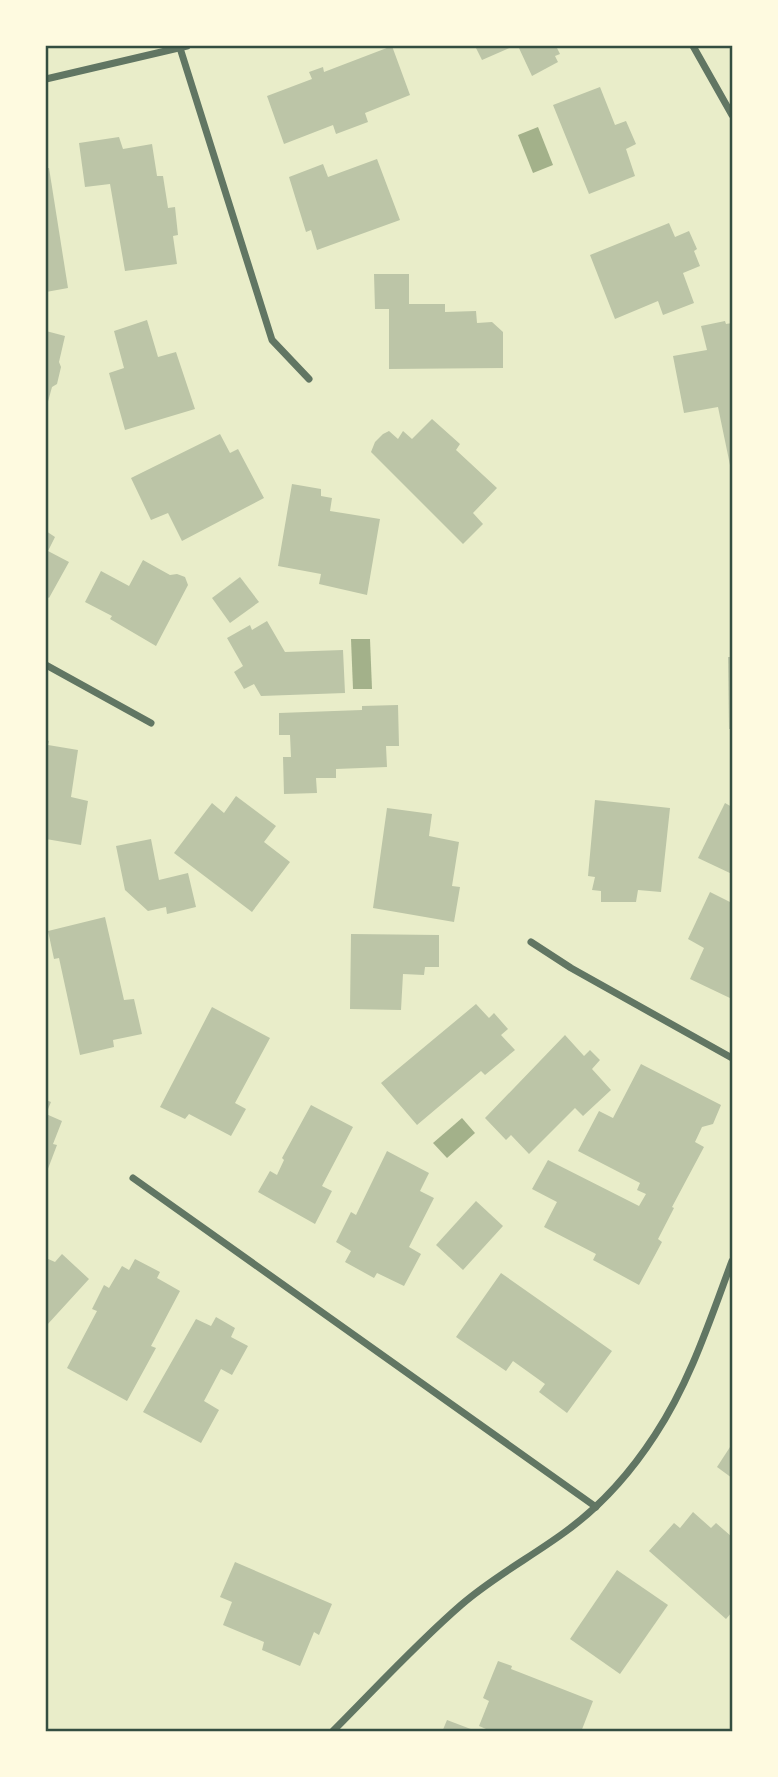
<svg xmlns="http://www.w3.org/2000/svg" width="778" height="1777" font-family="Signika,sans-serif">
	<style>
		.water { fill: #a3b18a }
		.building { fill: #bcc5a7 }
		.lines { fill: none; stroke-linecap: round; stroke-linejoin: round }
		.minor { stroke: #617663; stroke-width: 7 }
		.neatline { fill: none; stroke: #344e41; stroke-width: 2.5 }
	</style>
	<rect width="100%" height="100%" fill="#e9edc9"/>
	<g class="water">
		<polygon points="538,127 553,165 533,173 518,135"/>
		<polygon points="351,639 370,639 372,689 353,689"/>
		<polygon points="462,1118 475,1133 447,1158 433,1143"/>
	</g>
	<g class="building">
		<polygon points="392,46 410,95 365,113 368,122 336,134 333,125 284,144 267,96 312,79 309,72 323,67 324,72"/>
		<polygon points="475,46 514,46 482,60"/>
		<polygon points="518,46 556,46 560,54 555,56 558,62 532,76"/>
		<polygon points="600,87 615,125 626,121 636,144 626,149 635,176 589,194 553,105"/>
		<polygon points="119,137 123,149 152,144 157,176 163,176 168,208 175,207 178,235 173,236 177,264 125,271 110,184 85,187 79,143"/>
		<polygon points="377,159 400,220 317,250 311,230 306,232 289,177 323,164 328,177"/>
		<polygon points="46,168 49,168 68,288 46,292"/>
		<polygon points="669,223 675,237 689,231 697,249 694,251 700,266 683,273 694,303 663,315 658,301 615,319 590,255"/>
		<polygon points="374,274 409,274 409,304 445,304 445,312 476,311 477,323 492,322 503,332 503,368 389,369 389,309 375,309"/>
		<polygon points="147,320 158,357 176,352 195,409 125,430 109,373 124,368 114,331"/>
		<polygon points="725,321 726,324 732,323 732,465 730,465 718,407 684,413 673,356 707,350 701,326"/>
		<polygon points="46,331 65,336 59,362 61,367 57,384 52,387 46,409"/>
		<polygon points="432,419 460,444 456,450 497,488 473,513 483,524 463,544 371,452 375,442 383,434 389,431 398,439 403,431 412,439"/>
		<polygon points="220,434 230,453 238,449 264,498 182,541 168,513 151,520 131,478"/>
		<polygon points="292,484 321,489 321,496 332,498 330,511 380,519 367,595 319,584 321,574 278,566"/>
		<polygon points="46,531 55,537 48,551 69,562 49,598 46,596"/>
		<polygon points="143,560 170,575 177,574 185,577 188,585 156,646 110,619 112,616 85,602 101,571 129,586"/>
		<polygon points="240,577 259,602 230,623 212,598"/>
		<polygon points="267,621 285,652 343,650 345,693 261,696 254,684 244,689 234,672 243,666 227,638 250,625 252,630"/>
		<polygon points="728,657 732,657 732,729 729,729"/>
		<polygon points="398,705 399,746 386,746 387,767 336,769 336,778 316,778 317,793 284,794 283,757 291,757 290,735 279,735 279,713 362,710 362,706"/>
		<polygon points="46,740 49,741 48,745 78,750 71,797 88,801 81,845 46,839"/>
		<polygon points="236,796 276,826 264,842 290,862 252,912 174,853 212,803 224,813"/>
		<polygon points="595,800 670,808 661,892 638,890 636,902 601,902 601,891 592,890 595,877 588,876"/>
		<polygon points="725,803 732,807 732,874 698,858"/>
		<polygon points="387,808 432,814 429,836 459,842 452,886 460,887 454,922 373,908"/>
		<polygon points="151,839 159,880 188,873 196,907 167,914 166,907 148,911 125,890 116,846"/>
		<polygon points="710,892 732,903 732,999 690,979 704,948 688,939"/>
		<polygon points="105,917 124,1000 134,999 142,1034 113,1040 114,1047 80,1055 59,958 54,959 48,931"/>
		<polygon points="351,934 439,935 439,967 425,967 424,975 403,974 401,1010 350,1009"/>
		<polygon points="476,1004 489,1018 494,1013 508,1029 501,1035 515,1050 485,1075 481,1071 417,1125 381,1083"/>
		<polygon points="212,1007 270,1038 235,1103 246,1109 231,1136 189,1114 185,1119 160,1107"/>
		<polygon points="565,1035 584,1056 590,1050 600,1060 592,1069 611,1090 583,1116 575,1108 529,1154 511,1135 506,1140 485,1118"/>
		<polygon points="641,1064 721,1105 713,1124 702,1127 695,1142 704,1147 672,1207 674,1208 658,1239 662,1242 639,1285 593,1260 596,1254 544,1227 557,1202 532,1189 548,1160 639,1206 646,1194 637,1190 640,1183 578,1151 599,1111 613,1118"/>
		<polygon points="46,1100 51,1102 46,1114 62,1121 53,1144 57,1145 46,1174"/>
		<polygon points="311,1105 353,1127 322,1186 332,1191 315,1224 258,1192 270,1171 277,1175 284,1160 282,1158"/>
		<polygon points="387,1151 429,1173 420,1191 434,1198 409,1247 421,1254 404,1286 377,1273 374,1278 345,1262 351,1251 336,1242 351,1212 356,1215"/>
		<polygon points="476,1201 503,1226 463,1270 436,1245"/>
		<polygon points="62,1254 89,1279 47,1325 46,1258 55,1262"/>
		<polygon points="135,1259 160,1272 157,1278 180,1291 151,1346 156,1348 127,1401 67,1368 97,1311 92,1309 104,1285 109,1288 122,1266 129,1270"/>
		<polygon points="501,1273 612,1351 567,1413 539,1392 545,1384 513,1361 506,1371 456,1337"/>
		<polygon points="216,1317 235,1328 231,1337 248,1346 232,1375 221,1369 204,1401 219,1410 201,1443 143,1412 196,1319 211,1326"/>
		<polygon points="732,1444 732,1478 717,1467"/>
		<polygon points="693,1512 711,1528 716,1523 732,1537 732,1612 726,1619 649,1551 674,1523 680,1528"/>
		<polygon points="235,1562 332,1604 319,1635 314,1632 300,1666 262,1650 264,1642 223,1625 232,1602 220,1597"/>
		<polygon points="617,1570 668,1605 620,1674 570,1639"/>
		<polygon points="498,1661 512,1666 511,1669 593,1701 581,1732 501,1732 495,1729 493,1732 479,1726 489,1701 483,1698"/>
		<polygon points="447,1720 476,1731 476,1732 442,1732"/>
	</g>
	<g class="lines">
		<g class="minor">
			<polyline points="693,46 732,115"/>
			<polyline points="180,48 272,340 309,379"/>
			<polyline points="46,79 187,46"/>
			<polyline points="46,665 151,723"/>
			<polyline points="531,942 571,968 732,1058"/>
			<polyline points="133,1178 596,1507"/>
			<path d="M 332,1732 C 375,1689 416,1644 461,1605 C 493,1577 531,1557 565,1532 C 601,1506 631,1472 655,1435 C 690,1382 710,1320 732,1261"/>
		</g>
	</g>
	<rect width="778" height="1777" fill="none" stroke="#fefae0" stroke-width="94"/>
	<rect x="47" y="47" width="684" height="1683" class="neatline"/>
</svg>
